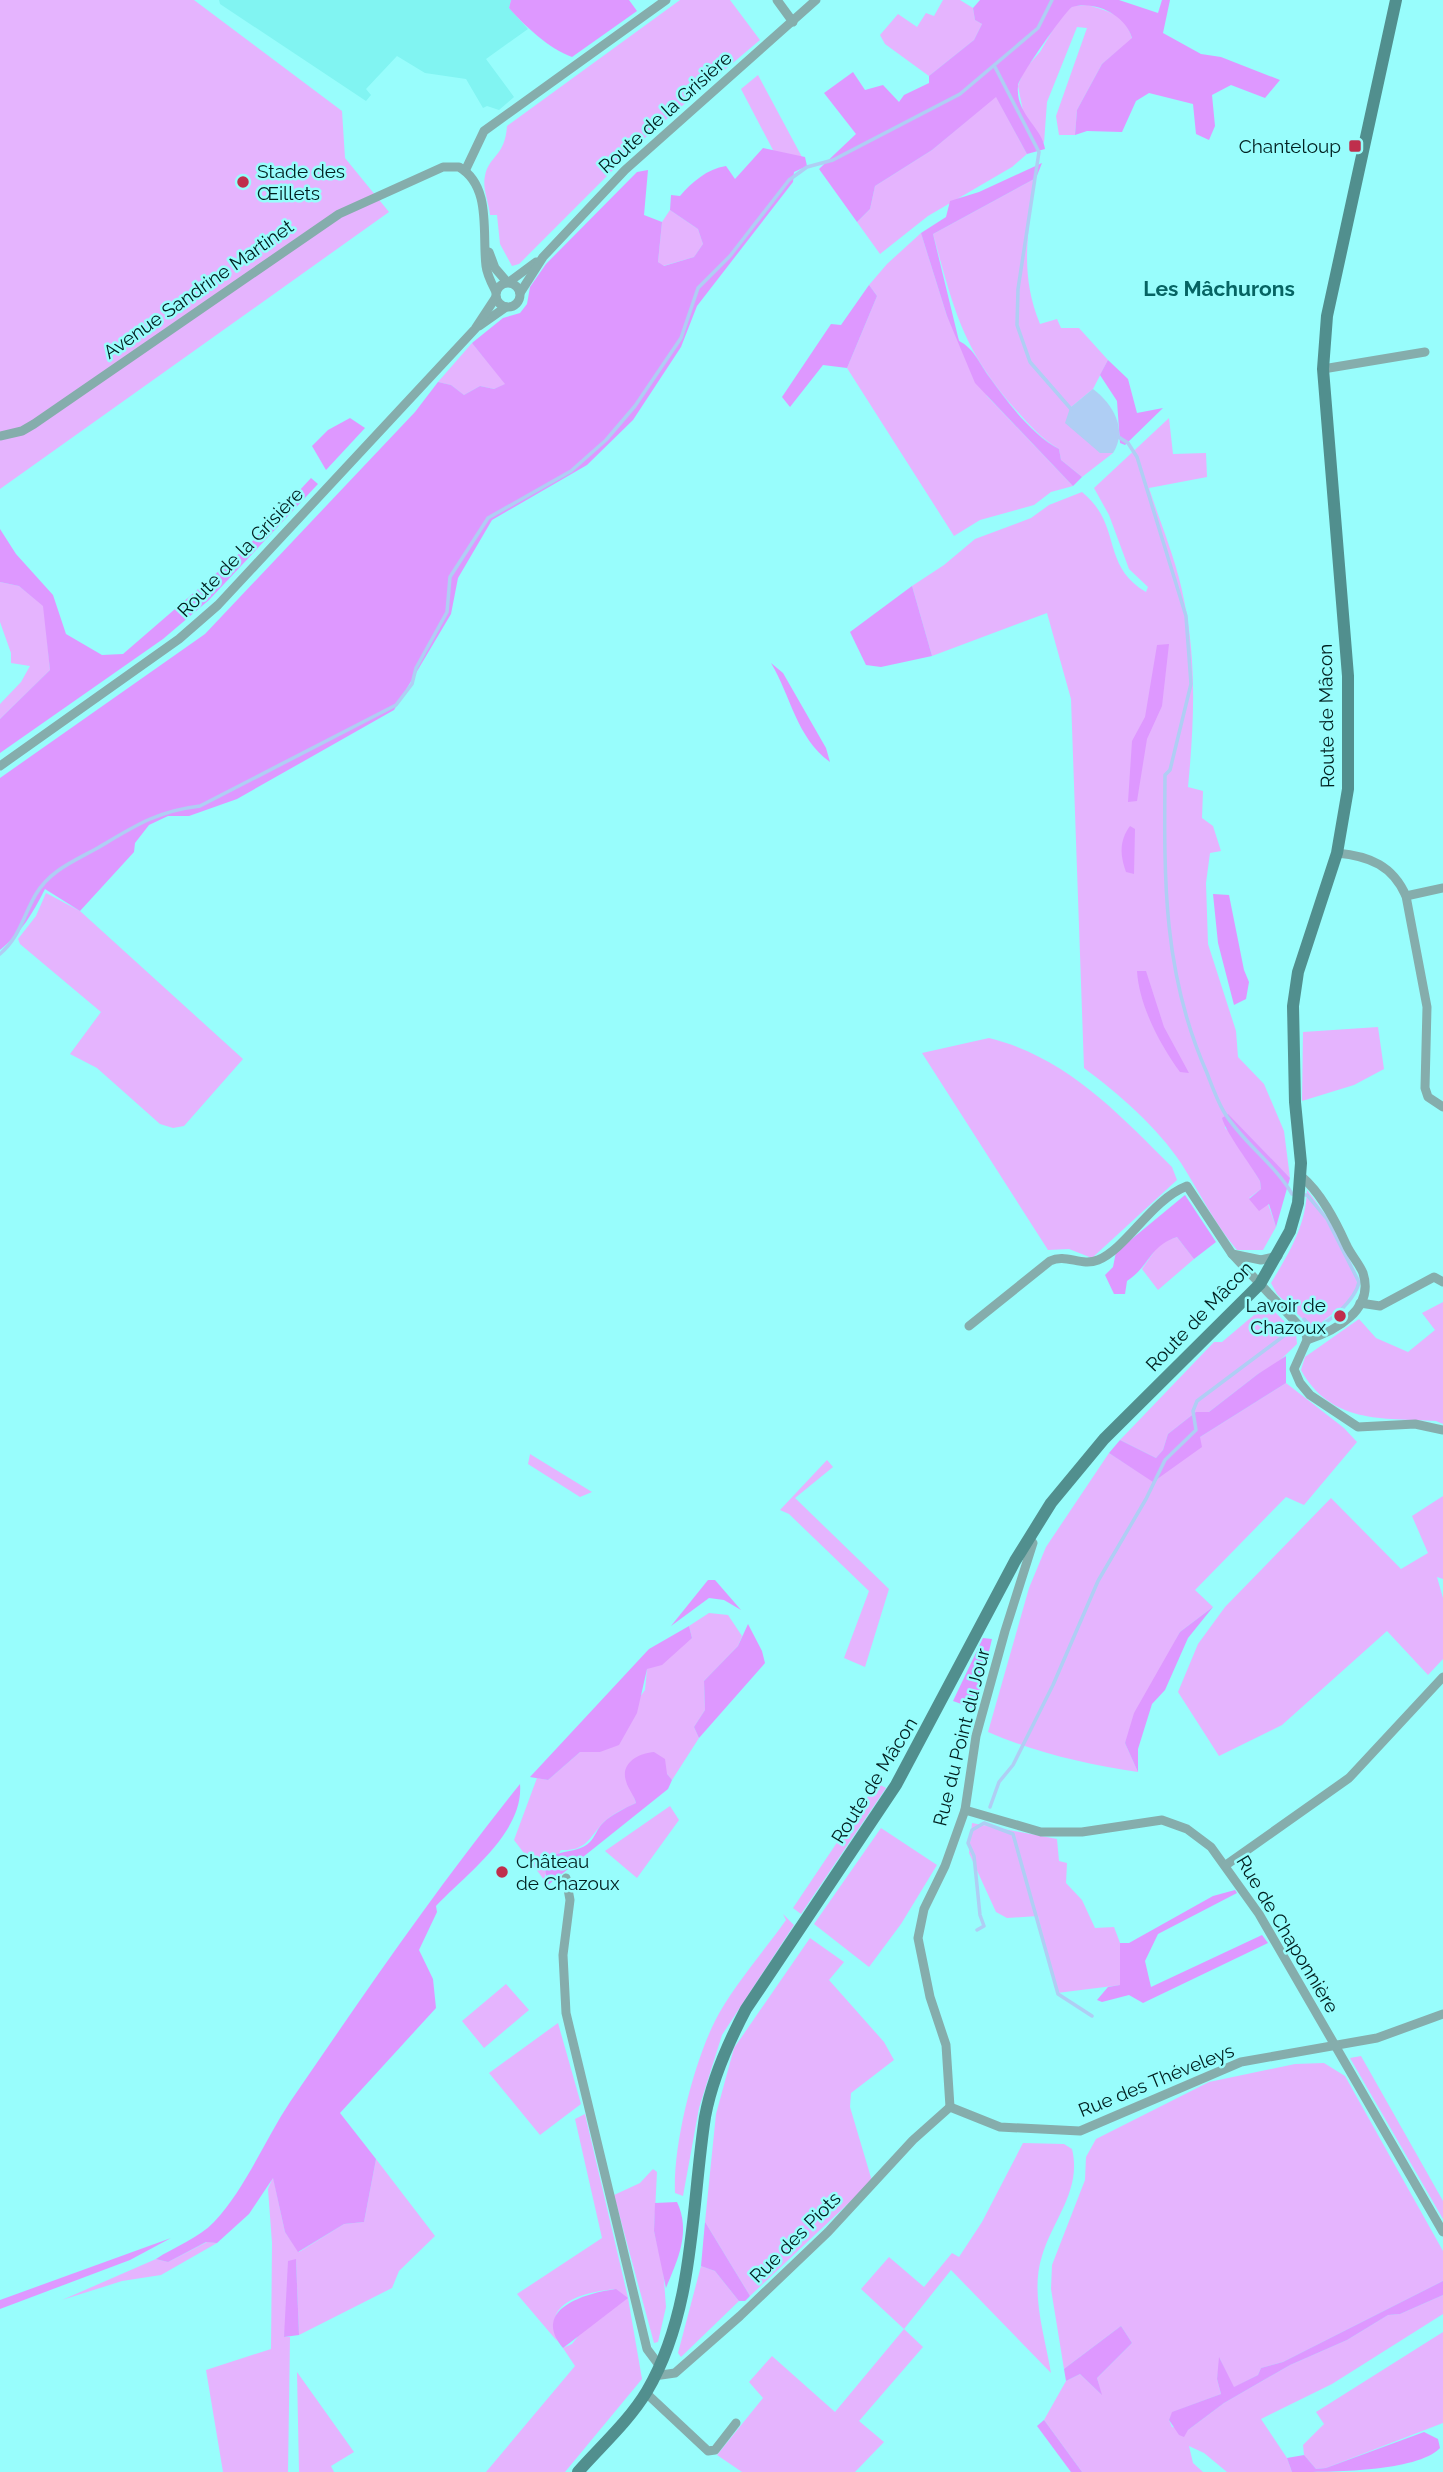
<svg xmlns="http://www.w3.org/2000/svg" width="1443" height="2472" font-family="Raleway,sans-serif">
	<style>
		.built { fill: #81f4f2 }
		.green { fill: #e5b4fe }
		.forest { fill: #de98ff }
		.water { fill: #afcef4 }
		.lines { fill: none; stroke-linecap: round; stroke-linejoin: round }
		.stream { stroke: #afcef4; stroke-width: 3.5 }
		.street { stroke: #85adac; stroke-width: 9 }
		.secondary { stroke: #518f8e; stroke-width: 12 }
		.poi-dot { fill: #bf2e4c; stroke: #98fdfc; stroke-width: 2.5 }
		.labels { text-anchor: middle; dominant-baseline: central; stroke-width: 5; stroke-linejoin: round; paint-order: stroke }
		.street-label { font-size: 19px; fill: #002020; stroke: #98fdfc }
		.poi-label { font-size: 19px; fill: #002020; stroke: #98fdfc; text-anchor: end }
		.neighbourhood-label { font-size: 21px; font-weight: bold; fill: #066463; stroke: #98fdfc }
	</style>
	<rect width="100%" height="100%" fill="#98fdfc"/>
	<polygon class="built" points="219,0 511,0 509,8 528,29 486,59 514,97 499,110 487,106 483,108 466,79 425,73 397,56 366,89 371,95 366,101 220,4"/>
	<g class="green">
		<polygon points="0,0 194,0 342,111 345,158 389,212 0,489"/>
		<path d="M 680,0 L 730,0 L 760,40 L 649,134 L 519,264 L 512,266 L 500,244 L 497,215 L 490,215 C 489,203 482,188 485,176 C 489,155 505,157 507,126 Z"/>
		<polygon points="943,0 960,0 973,8 975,20 982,24 974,40 929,76 885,44 880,35 898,14 917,27 926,13 934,16"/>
		<path d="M 1088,5 C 1109,12 1126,14 1132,39 L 1102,64 L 1077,110 L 1075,135 L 1059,135 L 1056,116 L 1087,28 L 1077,27 L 1047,102 L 1044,143 L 1024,116 L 1018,86 L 1024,70 L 1040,52 L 1062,14 L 1073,6 Z"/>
		<polygon points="758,75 802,157 774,152 741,89"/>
		<polygon points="996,96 1027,154 1012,167 928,216 880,254 857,222 870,209 875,186 932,150"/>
		<path d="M 1036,178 C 1028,230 1019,273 1040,324 L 1057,319 L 1061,328 L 1079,328 L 1108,360 L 1093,389 L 1070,408 L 1100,453 L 1113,453 L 1082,477 L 1061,460 L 1059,449 C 1041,439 1029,424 1015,409 C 962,349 954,309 933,234 Z"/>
		<polygon points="670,210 698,229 703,244 694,257 663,266 658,262 662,222"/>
		<polygon points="921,233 947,316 987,396 1073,486 1051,492 1034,505 980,520 954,536 847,368 877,296 869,285 887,264"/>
		<polygon points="472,343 506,384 494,389 480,386 464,395 451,385 438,382"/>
		<path d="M 1169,418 L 1173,454 L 1206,453 L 1207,477 L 1149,488 C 1161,525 1177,562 1184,600 C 1197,663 1194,724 1188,787 L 1203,791 L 1202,818 L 1213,826 L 1221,851 L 1210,853 L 1206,883 L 1208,944 L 1236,1031 L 1238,1057 L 1264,1084 L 1284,1131 L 1290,1178 L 1228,1115 L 1225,1128 L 1233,1135 L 1260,1181 L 1261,1189 L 1249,1198 L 1268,1204 L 1276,1227 L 1263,1250 L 1237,1250 C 1214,1223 1200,1193 1181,1163 C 1157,1127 1119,1094 1084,1068 L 1071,699 L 1047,613 L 932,656 L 912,586 L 944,565 L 975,539 L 1031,518 L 1049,505 L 1082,492 C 1123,525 1100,565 1146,592 L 1148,587 L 1129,569 L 1109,515 L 1094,488 Z"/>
		<polygon points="0,582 19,586 44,606 50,670 0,719 0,704 21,682 30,666 11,663 11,653 0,622"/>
		<polygon points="46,893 80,911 243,1059 184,1126 173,1128 160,1124 97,1068 70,1054 101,1012 20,944 18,939 36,916"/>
		<polygon points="1378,1027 1384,1069 1354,1085 1302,1101 1303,1032"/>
		<path d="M 989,1038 C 1066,1057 1118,1113 1172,1167 L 1177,1180 L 1092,1258 L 1069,1249 L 1048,1250 L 922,1053 Z"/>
		<path d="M 1307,1190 C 1328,1217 1352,1253 1358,1287 L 1344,1305 L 1313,1329 L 1277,1294 L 1271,1283 C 1289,1253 1306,1226 1307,1190 Z"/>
		<polygon points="1177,1237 1194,1259 1158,1290 1142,1269 1160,1243"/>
		<path d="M 1443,1302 L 1443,1424 L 1436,1421 C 1382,1418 1331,1424 1301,1370 L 1305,1357 L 1359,1319 L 1376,1338 L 1408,1352 L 1435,1330 L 1422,1313 Z"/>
		<polygon points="1267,1304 1296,1333 1297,1344 1274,1366 1258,1374 1209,1412 1196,1412 1168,1434 1163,1450 1156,1458 1120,1440 1214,1342 1222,1342"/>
		<path d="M 1286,1383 L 1344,1428 L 1357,1442 L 1304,1505 L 1286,1497 L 1195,1590 L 1213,1607 L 1180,1632 L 1125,1743 L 1138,1772 C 1085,1764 1037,1753 988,1732 L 1029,1588 L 1046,1547 L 1109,1453 L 1153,1481 L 1200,1437 Z"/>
		<polygon points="530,1454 592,1492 580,1497 528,1464"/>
		<polygon points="827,1460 833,1467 795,1498 889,1589 865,1667 844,1658 869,1591 789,1514 780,1510"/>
		<polygon points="1443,1496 1443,1579 1437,1577 1443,1598 1443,1659 1428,1675 1387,1631 1282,1725 1219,1756 1178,1692 1198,1644 1225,1607 1331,1498 1401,1569 1428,1553 1412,1516"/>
		<path d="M 709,1613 L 728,1615 L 742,1636 L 738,1646 L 704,1681 L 705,1710 L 694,1727 L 699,1738 L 672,1780 L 667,1774 L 632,1791 L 636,1803 C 625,1808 610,1815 602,1824 C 588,1840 585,1851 561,1850 L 545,1875 L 548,1885 L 514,1840 L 537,1778 L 548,1780 L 580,1752 L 600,1752 L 645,1690 L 647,1669 L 692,1638 L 689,1626 Z"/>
		<polygon points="877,1783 886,1788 801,1914 793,1908"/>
		<polygon points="670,1806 679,1820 637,1878 605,1851"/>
		<polygon points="972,1823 1057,1839 1059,1861 1067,1863 1066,1883 1082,1900 1095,1928 1114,1927 1120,1943 1121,1985 1057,1993 1038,1916 1007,1918 996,1912 969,1853"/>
		<polygon points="881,1828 937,1865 901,1924 869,1967 814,1924"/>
		<path d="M 783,1914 L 794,1925 L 722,2035 L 699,2108 L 683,2196 L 675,2193 C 673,2145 693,2065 715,2021 C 731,1989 764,1951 786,1920 Z"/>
		<polygon points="810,1938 844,1962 829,1980 884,2042 894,2060 851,2093 850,2107 872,2181 750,2296 705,2222 716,2114 734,2048"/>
		<polygon points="506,1984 529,2010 484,2048 462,2021"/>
		<polygon points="558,2023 581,2104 540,2135 489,2073"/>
		<polygon points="1361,2056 1443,2201 1443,2219 1350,2058"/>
		<polygon points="1324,2063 1345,2076 1443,2251 1443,2281 1283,2362 1261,2368 1258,2375 1233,2388 1220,2359 1217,2379 1221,2394 1173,2412 1169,2420 1172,2427 1188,2430 1224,2403 1290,2365 1347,2340 1388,2315 1400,2314 1443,2295 1443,2314 1332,2384 1261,2419 1287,2458 1292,2472 1227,2472 1204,2453 1189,2446 1193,2463 1203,2472 1082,2472 1044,2420 1066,2381 1080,2374 1101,2394 1097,2378 1132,2343 1121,2326 1064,2369 1051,2289 1052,2265 1085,2180 1086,2157 1096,2139 1209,2082 1295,2064"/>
		<path d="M 585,2114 L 628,2298 L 642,2379 L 565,2472 L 486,2472 L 575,2366 L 563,2348 L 572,2344 L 615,2289 C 597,2291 561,2296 555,2318 C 553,2324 556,2334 557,2341 L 517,2294 L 602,2238 L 575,2119 Z"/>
		<path d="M 1023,2143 L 1064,2144 L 1072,2149 C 1082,2190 1053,2219 1042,2256 C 1030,2293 1045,2336 1051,2373 L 951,2270 L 904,2329 L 923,2347 L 859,2421 L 884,2442 L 855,2472 L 742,2472 L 717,2455 L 763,2398 L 749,2382 L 772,2356 L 835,2412 L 904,2329 L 861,2289 L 889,2257 L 924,2287 L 952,2253 L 959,2257 L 982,2222 Z"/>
		<polygon points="376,2159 435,2236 399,2271 392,2288 299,2335 296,2259 284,2337 290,2337 288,2472 223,2472 206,2370 271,2349 272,2243 268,2189 273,2177 285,2232 299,2252 344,2224 364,2222"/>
		<polygon points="653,2169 657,2172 654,2231 663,2267 666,2307 658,2342 654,2343 614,2195 640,2183"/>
		<polygon points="207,2242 217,2243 161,2275 122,2281 62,2300 156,2259 168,2262"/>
		<polygon points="701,2266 715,2271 739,2301 681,2357 678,2353"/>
		<polygon points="1443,2332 1443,2423 1326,2468 1316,2469 1304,2455 1303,2445 1324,2424 1316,2412"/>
		<polygon points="297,2372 354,2452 331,2466 334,2472 299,2472"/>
	</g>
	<g class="forest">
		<path d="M 511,0 L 629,0 L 637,11 L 572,57 C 549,49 525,26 509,8 Z"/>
		<path d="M 980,0 L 1119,0 L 1158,13 L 1162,0 L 1170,0 L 1163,33 L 1201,54 L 1221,57 L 1280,80 L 1265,98 L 1231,85 L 1212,95 L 1215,126 L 1209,140 L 1196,134 L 1193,104 L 1149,93 L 1136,101 L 1122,132 L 1087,131 L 1075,135 L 1077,110 L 1102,64 L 1132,38 C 1126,16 1096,0 1072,7 C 1066,10 1018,78 1018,86 C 1015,114 1043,128 1045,149 L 1027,154 L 996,97 L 932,150 L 875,186 L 870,209 L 857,222 L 819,169 L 856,134 L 824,93 L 853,72 L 865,90 L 883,85 L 899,102 L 904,95 L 929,83 L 929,76 L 974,40 L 982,24 L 975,20 L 973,8 Z"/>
		<path d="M 763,148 L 805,157 L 807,166 L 794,172 L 793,182 L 697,306 L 681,347 L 633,420 L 587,465 L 492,520 L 458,578 L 451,614 L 394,710 L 237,799 L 189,816 L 168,816 L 149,825 L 135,843 L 134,852 L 80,911 L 45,889 C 33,913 21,933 0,950 L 0,778 L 205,634 L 415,412 L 438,382 L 451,385 L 464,395 L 480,386 L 494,389 L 505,384 L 472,343 L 503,318 L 520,313 L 527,304 L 530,287 L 546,264 L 637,172 L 648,170 L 644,215 L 662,222 L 658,262 L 664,266 L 694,257 L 703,244 L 698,229 L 670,210 L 671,195 L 680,196 C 692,182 707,169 726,166 L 735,179 Z"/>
		<path d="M 1042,163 L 1036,178 L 933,234 L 959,341 C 974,348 980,365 990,378 C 1008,403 1032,435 1059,449 L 1061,460 L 1082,477 L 1073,486 L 975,383 L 947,316 L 921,233 L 946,217 L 950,201 L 979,192 Z"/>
		<polygon points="869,285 877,296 847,368 823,365 790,407 782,397 831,324 841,325"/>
		<polygon points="1108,360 1128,379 1137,413 1163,408 1125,445 1120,443 1117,401 1100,375"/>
		<polygon points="350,418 365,428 326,470 312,446 328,430"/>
		<polygon points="311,478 318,484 209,600 163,639 0,753 0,719 50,670 43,606 19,586 0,582 0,529 16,554 53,595 66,634 102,655 123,654 249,545"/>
		<polygon points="912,586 932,656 881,667 866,665 850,632"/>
		<polygon points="1169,644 1162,706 1147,739 1137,801 1128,802 1132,741 1145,717 1157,645"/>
		<path d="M 771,663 L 783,673 L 826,748 L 830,762 C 796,737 791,696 771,663 Z"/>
		<path d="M 1130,826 L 1135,829 L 1134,874 L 1126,872 C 1120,855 1119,841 1130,826 Z"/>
		<polygon points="1213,894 1229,895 1244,970 1249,982 1246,999 1234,1005 1218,943"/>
		<path d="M 1137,971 L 1146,971 L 1164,1027 L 1189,1073 L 1180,1072 C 1160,1045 1139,1005 1137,971 Z"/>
		<path d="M 1228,1114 L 1290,1178 L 1276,1227 L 1269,1204 L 1259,1211 L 1249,1199 L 1261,1189 L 1260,1181 C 1251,1165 1226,1133 1222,1118 Z"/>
		<path d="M 1185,1195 L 1216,1242 L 1194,1259 L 1177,1237 C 1148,1247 1151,1265 1127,1281 L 1125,1294 L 1114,1294 L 1105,1275 L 1113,1267 L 1116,1252 Z"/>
		<polygon points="1286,1356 1286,1383 1200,1437 1202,1447 1153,1482 1109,1453 1120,1440 1156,1458 1163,1450 1168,1434 1196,1412 1209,1412 1258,1374"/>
		<polygon points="708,1580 715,1580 741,1610 724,1600 709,1598 671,1626"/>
		<polygon points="1213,1607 1188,1638 1165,1690 1152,1704 1138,1749 1138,1772 1125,1743 1134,1713 1180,1632"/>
		<polygon points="748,1624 762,1651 765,1663 699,1738 694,1727 705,1710 704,1681 738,1646"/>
		<polygon points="689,1626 692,1638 662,1665 647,1669 637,1713 619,1745 600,1752 580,1752 548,1780 530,1777 649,1649"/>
		<polygon points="983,1638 992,1639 975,1709 953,1701"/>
		<path d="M 654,1752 L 665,1759 L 667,1774 L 672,1780 L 668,1789 L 548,1885 C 536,1842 573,1859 590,1842 C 595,1837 597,1829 603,1823 C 611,1815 625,1808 636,1803 C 634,1795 628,1789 626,1781 C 620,1763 639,1753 654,1752 Z"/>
		<path d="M 520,1784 C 524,1833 466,1874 436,1906 L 437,1912 L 419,1950 L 433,1979 L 436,2008 L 340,2113 L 376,2159 L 364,2222 L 344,2224 L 298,2252 L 285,2232 L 273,2178 L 249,2214 L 217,2243 L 206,2242 L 168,2262 L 156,2259 C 174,2247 199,2238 214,2222 C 246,2188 264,2141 290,2102 C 364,1994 438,1886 520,1784 Z"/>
		<polygon points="1235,1890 1237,1893 1158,1934 1145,1961 1151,1987 1262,1935 1268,1943 1143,2003 1129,1995 1102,2002 1097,2000 1108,1987 1120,1985 1120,1943 1129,1943 1213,1896"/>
		<path d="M 677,2202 C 691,2232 678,2259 666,2288 L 654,2231 L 655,2203 Z"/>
		<polygon points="705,2222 750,2296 745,2301 739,2301 715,2271 701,2266"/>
		<polygon points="171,2238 130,2260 0,2309 0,2300"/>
		<polygon points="296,2259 299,2335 284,2337 288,2261"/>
		<polygon points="1443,2281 1443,2295 1400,2314 1388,2315 1347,2340 1290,2365 1224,2403 1188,2430 1184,2437 1179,2435 1169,2420 1172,2412 1221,2394 1217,2379 1219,2357 1234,2387 1258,2375 1261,2368 1283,2362"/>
		<path d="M 616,2289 L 628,2298 L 563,2348 C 530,2309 586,2293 616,2289 Z"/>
		<polygon points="1121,2326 1132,2343 1097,2378 1102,2395 1080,2374 1066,2381 1064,2369"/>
		<polygon points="1044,2420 1082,2472 1071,2472 1037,2426"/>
		<path d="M 1424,2432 L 1438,2439 L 1440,2448 C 1417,2472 1329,2472 1292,2472 L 1287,2458 L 1304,2455 L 1316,2469 L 1326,2468 Z"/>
	</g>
	<path class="water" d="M 1093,389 C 1113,404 1128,430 1113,453 L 1100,453 L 1065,423 L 1070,408 Z"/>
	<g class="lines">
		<g class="stream">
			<polyline points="995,67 1039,152 1018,289 1017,325 1030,362 1071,409"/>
			<path d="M 1117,436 L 1128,443 L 1137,457 L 1186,616 L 1191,684 L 1170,770 L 1165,775 C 1164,881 1163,974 1207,1073 C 1212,1086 1217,1100 1224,1112 C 1242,1142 1274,1163 1292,1194 L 1296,1194"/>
			<path d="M 0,954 C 20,937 23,916 36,894 C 51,869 77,860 101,846 C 136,825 158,811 200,806 L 396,705 L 412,684 L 416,668 L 447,612 L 450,577 L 488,518 L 571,471 L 606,440 L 635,406 L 681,338 L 698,288 L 730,256 L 789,180 L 807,167 L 833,160 L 960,94 L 1038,28 L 1052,0"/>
			<path d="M 1303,1195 L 1307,1195 L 1327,1219 L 1359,1282 C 1356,1298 1328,1327 1311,1327 L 1304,1319"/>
			<polyline points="990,1807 999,1782 1013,1765 1053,1685 1098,1581 1146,1499 1165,1460 1196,1430 1193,1411 1197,1401 1293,1329"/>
			<polyline points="977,1930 984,1926 980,1915 974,1856 968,1843 972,1830 984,1823 1013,1834 1058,1994 1092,2016"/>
		</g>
		<g class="street">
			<polyline points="777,0 793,22"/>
			<polyline points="465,171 484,131 666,0"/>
			<polyline points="489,252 495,268 507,282"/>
			<polyline points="509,282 536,262"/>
			<circle cx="508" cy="295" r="12"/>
			<polyline points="520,293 543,257 625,170 816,0"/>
			<polyline points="479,326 506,307"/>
			<polyline points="1323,369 1425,352"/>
			<path d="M 0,436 L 22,431 L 34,424 L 339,214 L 443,167 L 459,167 C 492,186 482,234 486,266 C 487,275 492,284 496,292"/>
			<polyline points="0,766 179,639 218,605 475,329 496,297"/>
			<path d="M 1337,853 C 1370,856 1393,866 1406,896 L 1427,1007 L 1425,1088 L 1428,1097 L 1443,1107"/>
			<polyline points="1406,896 1443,888"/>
			<path d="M 1301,1176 C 1321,1193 1335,1220 1346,1244 C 1350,1254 1359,1263 1363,1273 C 1375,1310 1335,1331 1307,1340"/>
			<polyline points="1278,1256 1261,1260 1232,1254 1306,1333 1307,1340 1294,1369 1300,1383 1310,1395 1358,1427 1415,1424 1443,1430"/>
			<polyline points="1360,1303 1380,1306 1434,1277 1443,1282"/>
			<path d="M 969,1326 L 1050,1261 C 1066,1253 1081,1267 1098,1260 C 1127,1248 1151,1200 1187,1186 L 1232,1254"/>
			<polyline points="965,1810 1041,1832 1082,1832 1162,1820 1187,1829 1211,1847 1259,1914 1443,2232"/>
			<polyline points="1226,1865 1349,1778 1443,1677"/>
			<polyline points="566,1878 570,1900 563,1955 566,2013 647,2349 659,2365"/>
			<polyline points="950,2107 946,2045 930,1997 918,1938 924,1909 945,1866 965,1810 976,1736 1005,1631 1033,1543 1029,1538"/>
			<polyline points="950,2107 1000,2127 1080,2131 1241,2062 1377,2038 1443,2014"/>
			<polyline points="654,2376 675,2373 740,2316 828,2232 913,2140 950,2107"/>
			<polyline points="646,2393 708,2451 715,2450 736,2423"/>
		</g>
		<path class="secondary" d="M 578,2472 C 601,2446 629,2421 647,2391 C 695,2309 691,2208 705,2117 C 712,2079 728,2043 746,2009 L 896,1785 L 1015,1561 L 1051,1503 L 1104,1439 L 1260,1284 L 1290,1231 L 1298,1203 L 1301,1163 L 1295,1102 L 1293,1006 L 1298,972 L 1337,853 L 1348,789 L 1348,676 L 1323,369 L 1327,316 L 1396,0"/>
	</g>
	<g class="poi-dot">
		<rect x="1348" y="139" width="14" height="14" rx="3.5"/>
		<circle cx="243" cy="182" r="7"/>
		<circle cx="1340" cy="1316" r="7"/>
		<circle cx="502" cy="1872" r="7"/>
	</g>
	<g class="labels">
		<g class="street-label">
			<text transform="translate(665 112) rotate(-42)">Route de la Grisière</text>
			<text transform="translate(198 289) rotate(-35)">Avenue Sandrine Martinet</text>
			<text transform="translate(240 552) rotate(-46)">Route de la Grisière</text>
			<text transform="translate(1326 716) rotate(-91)">Route de Mâcon</text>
			<text transform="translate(1199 1316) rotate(-46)">Route de Mâcon</text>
			<text transform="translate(961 1737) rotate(-76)">Rue du Point du Jour</text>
			<text transform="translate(874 1780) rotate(-58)">Route de Mâcon</text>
			<text transform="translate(1288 1934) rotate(59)">Rue de Chaponnière</text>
			<text transform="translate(1156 2080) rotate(-22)">Rue des Théveleys</text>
			<text transform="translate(795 2237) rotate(-45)">Rue des Piots</text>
		</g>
		<g class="poi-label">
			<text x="1341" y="146">Chanteloup</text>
			<text x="257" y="171" text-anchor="start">Stade des<tspan x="257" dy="22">Œillets</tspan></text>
			<text x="1326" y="1305">Lavoir de<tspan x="1326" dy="22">Chazoux</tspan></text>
			<text x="516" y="1861" text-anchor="start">Château<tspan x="516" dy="22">de Chazoux</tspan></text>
		</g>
		<g class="neighbourhood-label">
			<text x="1219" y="288">Les Mâchurons</text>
		</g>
	</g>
</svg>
